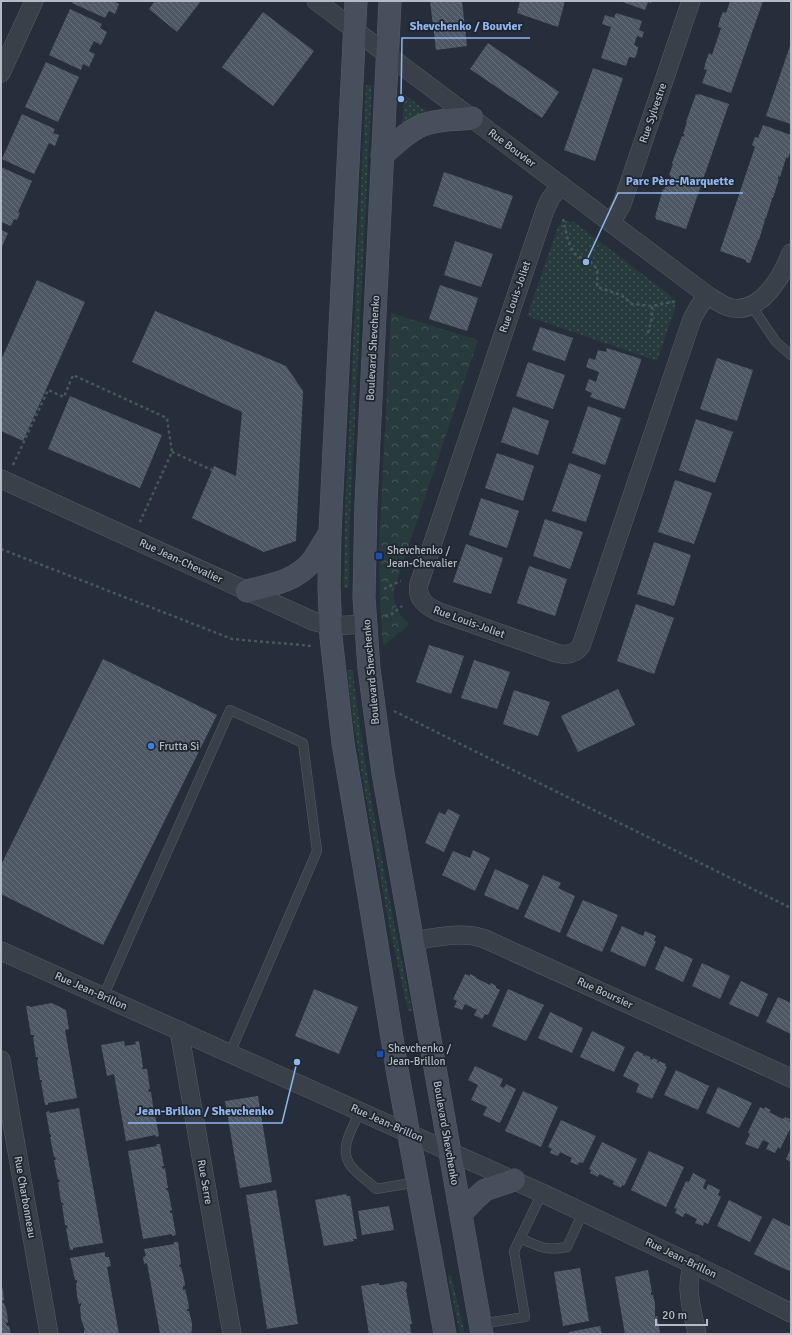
<svg xmlns="http://www.w3.org/2000/svg" width="792" height="1335" font-family="Signika,sans-serif">
	<style>
		.grass { fill: url(#grass-dots) }
		.forest { fill: url(#forest-crowns) }
		.building { fill: url(#building-back-hatch) }
		.lines { fill: none; stroke-linecap: round; stroke-linejoin: round }
		.lane-casing { stroke: #575e68; stroke-width: 10 }
		.street-casing { stroke: #575e68; stroke-width: 19 }
		.secondary-casing { stroke: #575e68; stroke-width: 23 }
		.path { stroke: #47585a; stroke-width: 2.5; stroke-dasharray: 3 3; stroke-linecap: butt }
		.lane { stroke: #39404a; stroke-width: 9 }
		.street { stroke: #39404a; stroke-width: 18 }
		.secondary { stroke: #474f5d; stroke-width: 22 }
		.transit-dot { fill: #1a4fb4; stroke: #1e252f; stroke-width: 1.5 }
		.shop-dot { fill: #3f7fe0; stroke: #1e252f; stroke-width: 1.5 }
		.labels { text-anchor: middle; dominant-baseline: central; stroke-width: 3.5; stroke-linejoin: round; paint-order: stroke }
		.street-label { font-size: 11px; fill: #b4bbc6; stroke: #1e252f }
		.poi-label { font-size: 11px; fill: #b4bbc6; stroke: #1e252f; text-anchor: start }
		.leader { fill: none; stroke: #91b5ee; stroke-width: 1.5 }
		.callout-dot { fill: #91b5ee; stroke: #1e252f; stroke-width: 1.5 }
		.callout-label { font-size: 12px; text-anchor: middle; font-weight: bold; fill: #91b5ee; stroke: #1e252f; stroke-width: 3.5; stroke-linejoin: round; paint-order: stroke }
	</style>
	<defs>
		<pattern id="grass-dots" width="8" height="8" patternUnits="userSpaceOnUse"><rect width="8" height="8" fill="#283b3c"/><path d="M2 2h.1M6 6h.1" fill="none" stroke="#455557" stroke-width="1.8" stroke-linecap="round"/></pattern>
		<pattern id="forest-crowns" width="20" height="18" patternUnits="userSpaceOnUse"><rect width="20" height="18" fill="#283b3c"/><path d="M2 6a3 3 0 1 1 6 0M12 15a3 3 0 1 1 6 0" fill="none" stroke="#455557"/></pattern>
		<pattern id="building-back-hatch" width="6" height="6" patternUnits="userSpaceOnUse"><rect width="6" height="6" fill="#4e5865"/><path d="M-1 5l2 2M0 0l6 6M5-1l2 2" fill="none" stroke="#656e7a"/></pattern>
	</defs>
	<rect width="100%" height="100%" fill="#252e3a"/>
	<g class="grass">
		<polygon points="366,85 372,85 349,536 349,588 344,588 345,512"/>
		<polygon points="404,94 431,115 402,129 404,95"/>
		<polygon points="563,221 570,221 574,222 671,296 675,304 675,309 657,361 527,316 558,227"/>
		<path d="M 347,670 L 353,670 C 358,722 367,774 376,826 C 387,888 399,949 412,1011 L 408,1011 L 390,930 L 363,781 L 353,719 Z"/>
		<polygon points="451,1275 465,1334 460,1334 448,1276"/>
	</g>
	<path class="forest" d="M 391,313 L 478,340 L 394,589 C 393,602 398,617 410,624 L 383,646 L 380,605 L 379,545 Z"/>
	<g class="building">
		<polygon points="73,1 113,1 119,4 115,14 109,11 105,18 72,3"/>
		<polygon points="155,1 201,1 177,32 149,9"/>
		<polygon points="430,1 462,1 467,46 436,50"/>
		<polygon points="520,1 565,1 558,27 517,13"/>
		<polygon points="620,1 652,1 651,3 648,2 645,10"/>
		<polygon points="730,1 763,1 731,93 702,83 707,70 704,69 706,61 709,53 712,55 721,28 718,27 720,19 723,12 726,13"/>
		<polygon points="70,9 102,24 100,28 107,32 101,45 94,41 89,51 95,54 89,67 83,64 81,70 49,55"/>
		<polygon points="263,12 314,51 273,106 222,67"/>
		<polygon points="616,13 642,21 639,30 644,32 642,38 637,36 634,45 638,47 637,53 635,58 629,57 626,66 601,58 611,27 602,24 605,15 614,18"/>
		<polygon points="488,43 559,92 542,118 470,69"/>
		<polygon points="791,43 791,124 766,116"/>
		<polygon points="46,62 79,77 58,122 25,107"/>
		<polygon points="593,68 623,78 595,161 564,150"/>
		<polygon points="696,94 698,95 699,94 729,104 686,229 656,219 656,218 655,217 663,189 664,190 668,178 670,179 671,176 669,175 673,164 672,163 682,136 684,137 684,135 685,134 683,134 687,122 686,122"/>
		<polygon points="22,114 55,129 53,133 59,135 55,146 49,143 34,174 2,159"/>
		<polygon points="763,125 791,135 791,146 790,150 791,150 788,158 785,157 786,158 780,177 778,176 778,179 779,179 773,198 771,198 772,199 766,218 764,219 765,220 759,240 756,241 758,241 750,263 746,262 746,260 720,251 755,147 752,145 755,137 758,138"/>
		<polygon points="1,167 32,181 18,212 20,213 17,220 14,219 11,226 1,222"/>
		<polygon points="444,172 513,196 501,229 433,206"/>
		<polygon points="1,230 8,233 1,249"/>
		<polygon points="455,241 493,254 481,287 444,275"/>
		<polygon points="37,280 85,302 23,441 1,431 1,360"/>
		<polygon points="440,285 478,298 467,331 429,319"/>
		<polygon points="155,311 286,366 303,391 296,541 264,552 192,518 214,466 236,476 242,412 132,362"/>
		<polygon points="540,327 573,338 565,361 532,350"/>
		<polygon points="607,348 641,359 641,361 625,408 624,409 590,397 592,393 585,390 589,379 596,382 599,372 586,367 589,358 595,360 598,350 606,352"/>
		<polygon points="717,358 753,370 737,421 700,409"/>
		<polygon points="528,362 565,375 553,409 516,396"/>
		<polygon points="70,396 162,435 140,488 48,449"/>
		<polygon points="588,406 621,418 605,465 572,453"/>
		<polygon points="513,407 549,421 538,455 501,442"/>
		<polygon points="696,419 733,432 715,483 679,470"/>
		<polygon points="497,453 534,466 523,501 485,488"/>
		<polygon points="569,463 601,475 586,522 552,511"/>
		<polygon points="675,480 712,493 694,544 658,532"/>
		<polygon points="481,498 519,511 507,548 469,535"/>
		<polygon points="545,519 583,532 570,569 533,556"/>
		<polygon points="654,542 691,555 674,606 637,594"/>
		<polygon points="466,544 503,558 491,594 453,582"/>
		<polygon points="529,566 567,579 555,616 517,603"/>
		<polygon points="636,604 674,618 654,674 617,661"/>
		<polygon points="429,645 464,656 451,694 416,682"/>
		<polygon points="103,659 217,715 103,945 1,894 1,865"/>
		<polygon points="474,660 510,672 497,709 461,698"/>
		<polygon points="618,689 635,725 578,752 561,716"/>
		<polygon points="514,690 550,702 538,736 503,724"/>
		<polygon points="448,809 460,815 444,852 425,843 439,812 445,815"/>
		<polygon points="473,850 490,858 475,891 442,875 453,851 470,858"/>
		<polygon points="495,869 529,885 518,910 484,895"/>
		<polygon points="543,875 561,883 558,888 575,896 560,933 524,917"/>
		<polygon points="583,900 618,915 602,952 566,936"/>
		<polygon points="622,926 643,936 645,931 656,936 654,941 656,941 645,967 610,951"/>
		<polygon points="665,946 693,959 683,982 655,969"/>
		<polygon points="702,963 730,976 720,999 692,986"/>
		<polygon points="465,974 470,976 470,974 476,977 476,978 490,985 491,983 496,986 496,988 500,990 488,1015 485,1014 482,1019 474,1015 477,1010 465,1004 462,1010 454,1007 457,1001 453,999"/>
		<polygon points="741,981 768,994 758,1017 729,1004"/>
		<polygon points="314,989 358,1007 339,1054 295,1036"/>
		<polygon points="508,989 544,1005 526,1041 492,1026"/>
		<polygon points="778,997 791,1003 791,1034 766,1022"/>
		<polygon points="52,1003 66,1010 69,1029 65,1030 77,1098 48,1103 48,1105 45,1105 41,1082 42,1082 42,1080 40,1080 37,1060 38,1060 38,1057 36,1057 33,1037 34,1037 34,1035 31,1035 26,1006 29,1006 30,1007"/>
		<polygon points="550,1012 583,1028 572,1053 538,1038"/>
		<polygon points="592,1031 625,1047 614,1072 580,1057"/>
		<polygon points="124,1041 125,1046 136,1044 135,1042 139,1041 143,1067 142,1068 142,1069 147,1069 150,1089 148,1089 149,1092 151,1092 154,1112 153,1112 153,1114 155,1114 159,1136 156,1137 155,1135 126,1141 114,1074 107,1076 101,1045"/>
		<polygon points="637,1051 644,1054 643,1056 644,1056 645,1055 650,1057 650,1059 652,1060 653,1058 658,1060 657,1062 658,1063 659,1061 666,1064 665,1066 667,1067 652,1099 636,1092 639,1084 623,1076 635,1052 636,1052"/>
		<polygon points="475,1066 503,1079 500,1086 504,1088 506,1084 516,1089 500,1123 483,1115 487,1107 471,1100 478,1085 468,1080"/>
		<polygon points="676,1070 709,1086 698,1110 664,1095"/>
		<polygon points="718,1087 752,1103 739,1128 706,1113"/>
		<polygon points="523,1091 558,1107 541,1147 505,1131"/>
		<polygon points="258,1096 272,1182 240,1188 225,1101"/>
		<polygon points="760,1107 764,1109 765,1107 771,1110 769,1112 783,1119 785,1117 790,1119 789,1121 791,1122 791,1127 780,1149 778,1147 775,1153 766,1149 769,1143 763,1140 758,1149 745,1144 750,1134 748,1132"/>
		<polygon points="79,1108 103,1243 73,1248 73,1250 70,1250 66,1228 68,1228 67,1225 65,1225 62,1205 64,1205 63,1203 61,1202 58,1182 60,1182 59,1179 58,1180 54,1160 56,1160 55,1157 54,1157 50,1137 51,1137 51,1134 50,1135 46,1112 49,1111 50,1113"/>
		<polygon points="561,1120 596,1136 583,1163 579,1162 578,1165 570,1162 572,1158 560,1152 558,1156 550,1153 552,1149 548,1147"/>
		<polygon points="602,1142 637,1159 624,1186 622,1185 621,1188 613,1184 614,1181 599,1174 598,1177 590,1173 591,1170 589,1169"/>
		<polygon points="156,1144 160,1144 164,1166 162,1166 163,1169 165,1168 168,1188 166,1188 167,1191 168,1190 172,1210 170,1211 170,1213 172,1213 176,1235 172,1236 172,1234 143,1239 128,1151 157,1146"/>
		<polygon points="791,1148 791,1162 786,1159"/>
		<polygon points="649,1151 684,1167 666,1207 631,1190"/>
		<polygon points="693,1173 706,1180 703,1188 706,1190 708,1184 720,1190 718,1195 721,1197 708,1224 704,1222 703,1226 695,1223 697,1219 685,1213 683,1217 675,1213 677,1209 674,1208 686,1181 689,1182"/>
		<polygon points="276,1190 298,1324 267,1329 246,1195"/>
		<polygon points="346,1194 347,1196 350,1196 357,1239 353,1239 354,1241 324,1246 315,1200"/>
		<polygon points="729,1200 762,1217 750,1242 717,1226"/>
		<polygon points="389,1206 394,1230 362,1235 358,1211"/>
		<polygon points="773,1218 791,1227 791,1267 789,1271 754,1254"/>
		<polygon points="174,1242 178,1242 181,1264 179,1265 180,1267 181,1267 184,1278 185,1286 183,1286 183,1290 185,1289 188,1301 189,1309 187,1309 187,1311 189,1311 192,1323 192,1330 191,1331 192,1334 160,1334 147,1263 144,1264 143,1257 146,1256 144,1249 174,1244"/>
		<polygon points="105,1252 105,1257 109,1257 111,1266 107,1267 119,1334 84,1334 84,1330 85,1330 81,1319 80,1306 81,1306 81,1303 79,1304 77,1296 76,1283 77,1283 77,1280 75,1280 70,1258"/>
		<polygon points="580,1268 589,1321 563,1326 554,1272"/>
		<polygon points="648,1270 652,1292 651,1292 651,1295 653,1295 655,1304 655,1317 657,1316 659,1326 660,1334 625,1334 615,1277"/>
		<polygon points="403,1281 407,1283 407,1287 406,1290 412,1324 410,1324 411,1334 369,1334 361,1286 379,1283 379,1285 383,1285"/>
		<polygon points="1,1284 3,1290 4,1300 2,1301 3,1303 4,1303 7,1312 8,1322 6,1323 7,1326 9,1326 11,1334 1,1334"/>
		<polygon points="600,1326 602,1334 569,1334 569,1332"/>
	</g>
	<g class="lines">
		<defs>
			<g id="lane">
				<polyline points="751,305 776,342 791,355"/>
				<polyline points="103,997 230,710 303,743 317,851 230,1053"/>
				<path d="M 360,1111 C 354,1126 339,1147 349,1163 C 353,1171 369,1182 376,1189 L 417,1182"/>
				<path d="M 520,1238 C 540,1247 545,1251 567,1247 L 583,1212"/>
				<polyline points="480,1324 525,1317 514,1251 542,1193"/>
			</g>
			<g id="street">
				<path d="M 316,1 L 707,295 C 715,300 723,306 732,308 C 762,313 782,276 791,253"/>
				<polyline points="1,73 34,1"/>
				<path d="M 561,185 L 550,199 L 545,210 L 419,584 C 416,599 426,606 439,612 L 556,653 C 566,656 575,654 581,646 L 692,319 L 698,308 L 707,295"/>
				<polyline points="611,223 622,204 691,1"/>
				<polyline points="1,479 313,621 331,626 365,624"/>
				<path d="M 413,941 C 437,937 462,931 485,939 L 791,1078"/>
				<polyline points="1,951 542,1193 722,1278 791,1313"/>
				<polyline points="179,1030 232,1334"/>
				<polyline points="1,1060 49,1334"/>
				<path d="M 694,1264 C 683,1285 693,1312 697,1334"/>
			</g>
			<g id="secondary">
				<polyline points="356,1 330,532 329,586 331,637 343,743 370,902 397,1069 445,1334"/>
				<polyline points="390,1 366,503 364,597 369,669 383,773 482,1334"/>
				<path d="M 382,155 C 395,145 407,131 423,125 C 438,119 456,120 472,118"/>
				<path d="M 247,591 C 271,585 297,581 313,560 C 319,551 324,542 330,533"/>
				<polyline points="461,1214 475,1199 485,1190 514,1180"/>
			</g>
		</defs>
		<use href="#lane" class="lane-casing"/>
		<use href="#street" class="street-casing"/>
		<use href="#secondary" class="secondary-casing"/>
		<g class="path">
			<path d="M 563,219 C 566,230 567,243 574,252 C 576,256 580,257 584,259 C 599,265 598,271 597,287 L 621,295 L 632,304 L 652,306 L 677,301"/>
			<polyline points="648,333 652,318 652,306"/>
			<polyline points="172,452 212,470"/>
			<polyline points="13,465 48,390 64,397 73,375 167,418 172,452 139,524"/>
			<polyline points="1,549 232,639 312,646"/>
			<polyline points="384,589 398,582 401,581"/>
			<polyline points="385,616 392,614 402,606"/>
			<polyline points="394,711 791,908"/>
		</g>
		<use href="#lane" class="lane"/>
		<use href="#street" class="street"/>
		<use href="#secondary" class="secondary"/>
	</g>
	<g class="transit-dot">
		<rect x="375" y="552" width="8" height="8" rx="2"/>
		<rect x="376" y="1050" width="8" height="8" rx="2"/>
	</g>
	<circle class="shop-dot" cx="151" cy="746" r="4"/>
	<g class="labels">
		<g class="street-label">
			<text transform="translate(653 113) rotate(-71)">Rue Sylvestre</text>
			<text transform="translate(512 148) rotate(37)">Rue Bouvier</text>
			<text transform="translate(515 297) rotate(-71)">Rue Louis-Joliet</text>
			<text transform="translate(373 348) rotate(-87)">Boulevard Shevchenko</text>
			<text transform="translate(181 561) rotate(25)">Rue Jean-Chevalier</text>
			<text transform="translate(469 622) rotate(20)">Rue Louis-Joliet</text>
			<text transform="translate(371 672) rotate(-95)">Boulevard Shevchenko</text>
			<text transform="translate(91 991) rotate(24)">Rue Jean-Brillon</text>
			<text transform="translate(605 993) rotate(25)">Rue Boursier</text>
			<text transform="translate(387 1123) rotate(24)">Rue Jean-Brillon</text>
			<text transform="translate(446 1133) rotate(80)">Boulevard Shevchenko</text>
			<text transform="translate(205 1182) rotate(80)">Rue Serre</text>
			<text transform="translate(25 1197) rotate(80)">Rue Charbonneau</text>
			<text transform="translate(681 1258) rotate(26)">Rue Jean-Brillon</text>
		</g>
		<g class="poi-label">
			<text x="387" y="550">Shevchenko /<tspan x="387" dy="13">Jean-Chevalier</tspan></text>
			<text x="159" y="746">Frutta Si</text>
			<text x="388" y="1048">Shevchenko /<tspan x="388" dy="13">Jean-Brillon</tspan></text>
		</g>
	</g>
	<path class="leader" d="M401 99L402 38H530M586 262L618 193H743M297 1062L282 1123H128"/>
	<g class="callout-dot">
		<circle cx="401" cy="99" r="4"/>
		<circle cx="586" cy="262" r="4"/>
		<circle cx="297" cy="1062" r="4"/>
	</g>
	<g class="callout-label">
		<text x="466" y="30">Shevchenko / Bouvier</text>
		<text x="680" y="185">Parc Père-Marquette</text>
		<text x="205" y="1115">Jean-Brillon / Shevchenko</text>
	</g>
	<rect width="792" height="1335" fill="none" stroke="#b4bbc6" stroke-width="4"/>
	<path d="M656 1319v6h51v-6" fill="none" stroke="#b4bbc6" stroke-width="2"/>
	<text x="662" y="1319" font-size="12" fill="#b4bbc6" stroke="#1e252f" stroke-width="3" paint-order="stroke">20 m</text>
</svg>
